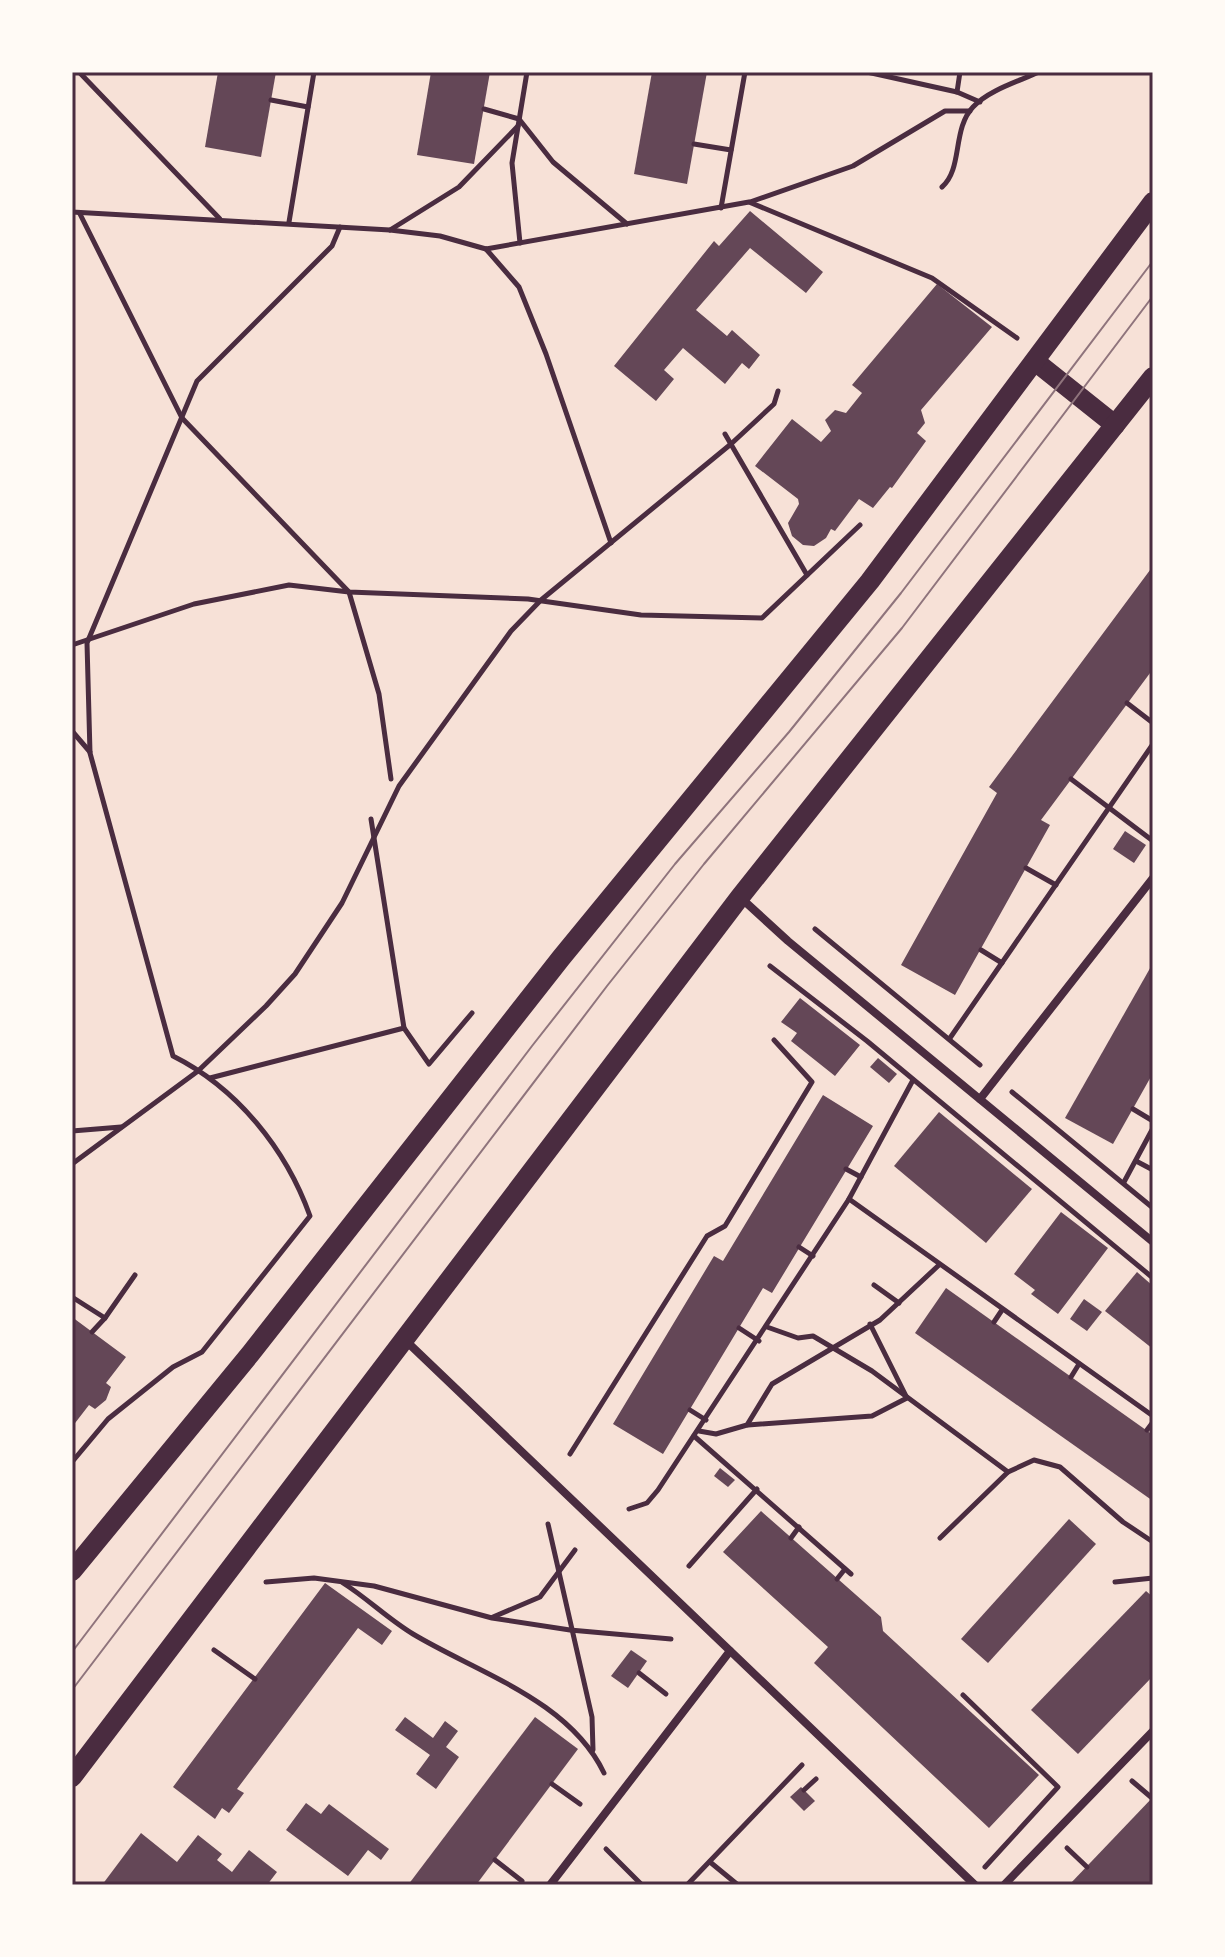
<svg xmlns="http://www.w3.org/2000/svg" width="1225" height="1957" font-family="'PT Sans',sans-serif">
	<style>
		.building { fill: #644757 }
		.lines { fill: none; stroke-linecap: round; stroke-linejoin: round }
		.path { stroke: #4a2c40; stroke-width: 5 }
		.minor { stroke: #4a2c40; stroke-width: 8 }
		.primary { stroke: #4a2c40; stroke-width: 20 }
		.tram { stroke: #8f747c; stroke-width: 2 }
		.neatline { fill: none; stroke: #4a2c40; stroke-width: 3 }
	</style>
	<rect width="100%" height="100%" fill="#f7e1d7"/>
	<g class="building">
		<polygon points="218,72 276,72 261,157 205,147"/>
		<polygon points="431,72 490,72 474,164 417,155"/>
		<polygon points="652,72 707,72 687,184 634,174"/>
		<polygon points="750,211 823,272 806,293 750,248 696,310 727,336 732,330 760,355 749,369 742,363 725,384 683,348 664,370 674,379 656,401 614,366 714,241 719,246"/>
		<polygon points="937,284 992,327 921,410 925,423 917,433 926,441 892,488 890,487 873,508 859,499 835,531 831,529 826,538 814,546 803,545 792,536 788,523 799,504 798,499 755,466 792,419 821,442 831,431 825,420 835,410 846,413 862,393 852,385"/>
		<polygon points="1153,566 1153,669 1041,820 1050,825 955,995 901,965 997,793 989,787"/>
		<polygon points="1125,831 1146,845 1134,863 1113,849"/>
		<polygon points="1153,963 1153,1073 1113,1144 1065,1118"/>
		<polygon points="800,998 860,1045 835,1076 791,1041 797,1033 781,1022"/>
		<polygon points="878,1058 897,1074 889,1083 870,1067"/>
		<polygon points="823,1095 873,1126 772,1293 763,1288 663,1454 613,1424 714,1256 723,1261"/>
		<polygon points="939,1112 1032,1189 986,1243 894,1166"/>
		<polygon points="1061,1212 1108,1248 1058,1314 1031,1294 1035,1290 1014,1274"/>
		<polygon points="1137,1272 1153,1286 1153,1349 1105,1311"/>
		<polygon points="946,1288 1153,1435 1153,1501 915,1333"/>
		<polygon points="1084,1299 1102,1312 1087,1331 1070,1319"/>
		<polygon points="72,1317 126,1357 106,1383 111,1387 106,1400 95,1409 89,1405 72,1427"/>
		<polygon points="720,1468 735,1480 728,1487 714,1476"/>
		<polygon points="761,1511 881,1617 883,1631 1039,1775 989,1828 814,1663 828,1647 723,1552"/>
		<polygon points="1069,1519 1096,1544 988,1663 961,1639"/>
		<polygon points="325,1583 392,1631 382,1645 358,1628 237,1789 244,1793 229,1813 222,1808 215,1819 173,1787"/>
		<polygon points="1146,1591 1153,1597 1153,1676 1078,1754 1031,1710"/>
		<polygon points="631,1650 647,1661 628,1688 611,1676"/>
		<polygon points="405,1717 433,1738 445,1721 458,1731 446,1747 459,1757 436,1789 416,1774 430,1755 395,1730"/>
		<polygon points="535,1717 578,1749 476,1885 408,1885"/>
		<polygon points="801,1787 815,1801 804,1811 790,1797"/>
		<polygon points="1153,1797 1150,1885 1069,1885"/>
		<polygon points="306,1803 321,1814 329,1804 389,1849 381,1860 368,1850 348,1876 286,1830"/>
		<polygon points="141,1833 177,1862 198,1835 222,1854 217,1860 232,1872 249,1850 277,1872 267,1885 102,1885"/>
	</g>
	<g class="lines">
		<g class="path">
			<polyline points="79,72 220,219"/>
			<polyline points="867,72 957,92 980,102"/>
			<polyline points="957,92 960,72"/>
			<polyline points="271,100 308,107"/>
			<polyline points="484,109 519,119 553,162 627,224"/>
			<polyline points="694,144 731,150"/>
			<path d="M 942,187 C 963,169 952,129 973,107 C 989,90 1017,82 1039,72"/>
			<polyline points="750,202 853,166 945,111 970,111"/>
			<polyline points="721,208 745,72"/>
			<polyline points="72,212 390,230 440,236 486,249 749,202 932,278 1017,338"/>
			<polyline points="80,214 182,418 349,592 379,694 391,779"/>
			<polyline points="289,222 314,72"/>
			<polyline points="390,230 459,187 518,126"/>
			<polyline points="520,243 512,163 527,72"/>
			<polyline points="486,249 519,287 546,354 611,543"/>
			<polyline points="725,434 807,575"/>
			<polyline points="72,645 194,604 289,585 349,592 528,599 641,615 762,618 860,525"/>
			<polyline points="1127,703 1153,723"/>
			<polyline points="72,731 90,752"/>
			<polyline points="1071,779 1153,841"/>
			<polyline points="1026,868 1056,885"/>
			<polyline points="815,929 980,1065"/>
			<polyline points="981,950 1002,963"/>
			<polyline points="770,966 867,1041 1153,1278"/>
			<polyline points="404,1028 429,1064 472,1013"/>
			<polyline points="950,1038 1153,744"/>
			<polyline points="210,1078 404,1028 371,819"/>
			<polyline points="1012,1092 1153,1208"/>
			<polyline points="1133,1109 1153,1121"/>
			<polyline points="72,1131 121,1127"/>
			<polyline points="1136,1161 1153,1170"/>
			<polyline points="72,1164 198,1071 266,1006 295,974 342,903 399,786 511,631 541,600 731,444 774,404 778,391"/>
			<polyline points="846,1169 861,1177"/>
			<polyline points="1124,1182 1153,1128"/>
			<polyline points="849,1199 1153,1416"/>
			<polyline points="799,1247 813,1256"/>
			<polyline points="874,1285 899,1303"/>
			<polyline points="72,1297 105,1318 135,1275"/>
			<polyline points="994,1322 1002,1310"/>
			<polyline points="767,1327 798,1338 813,1336 872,1371 1008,1472 940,1538"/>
			<polyline points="739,1328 759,1341"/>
			<polyline points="92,1332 105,1318"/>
			<polyline points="1071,1377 1079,1364"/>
			<polyline points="690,1410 706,1420"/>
			<polyline points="748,1425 872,1416 907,1398 870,1324"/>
			<polyline points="1147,1430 1153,1422"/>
			<polyline points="699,1431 716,1434 747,1425 772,1384 880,1320 939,1265"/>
			<polyline points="694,1436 851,1574"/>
			<polyline points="570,1454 707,1236 725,1226 812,1082 774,1040"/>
			<path d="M 72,1462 L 108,1419 L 173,1367 L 202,1352 L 310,1216 C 286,1149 237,1088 173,1056 L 90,753 L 87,643 L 197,381 L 332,246 L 340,227"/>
			<polyline points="1008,1472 1034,1460 1060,1467 1123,1522 1153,1542"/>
			<polyline points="629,1509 647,1503 658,1490 849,1199 913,1080"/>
			<polyline points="548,1524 592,1717 593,1750"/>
			<polyline points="791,1538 799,1527"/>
			<polyline points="689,1566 757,1489"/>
			<polyline points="837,1579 845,1569"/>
			<polyline points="266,1582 314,1578 374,1586 492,1618 570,1630 671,1639"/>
			<polyline points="1115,1582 1153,1578"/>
			<path d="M 343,1583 C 367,1598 388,1619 413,1634 C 478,1673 569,1700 604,1773"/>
			<polyline points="493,1617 540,1597 575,1550"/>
			<polyline points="214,1650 255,1679"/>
			<polyline points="639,1673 666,1694"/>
			<polyline points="963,1695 1058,1787 985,1867"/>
			<polyline points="1132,1781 1152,1798"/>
			<polyline points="552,1784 580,1804"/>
			<polyline points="804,1790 816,1779"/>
			<polyline points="1067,1848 1087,1867"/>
			<polyline points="606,1849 642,1885"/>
			<polyline points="495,1860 522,1881"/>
			<polyline points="710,1862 738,1885"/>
			<polyline points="687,1885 802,1765"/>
		</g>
		<g class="minor">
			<polyline points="741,898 788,941 1153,1242"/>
			<polyline points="980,1099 1153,878"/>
			<polyline points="404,1339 975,1885"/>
			<polyline points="550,1885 730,1651"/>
			<polyline points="1004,1885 1153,1731"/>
		</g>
		<g class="primary">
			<polyline points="1036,362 1115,425"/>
			<polyline points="72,1571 251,1353 561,958 870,581 1153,202"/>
			<polyline points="72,1777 740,897 1153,377"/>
		</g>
		<g class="tram">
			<polyline points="72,1652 532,1046 675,864 789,732 901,593 1153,261"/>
			<polyline points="72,1690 607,986 704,864 902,628 1153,296"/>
		</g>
	</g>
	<rect width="1225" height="1957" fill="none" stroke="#fffaf5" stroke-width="148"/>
	<rect x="74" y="74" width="1077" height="1809" class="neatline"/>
</svg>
